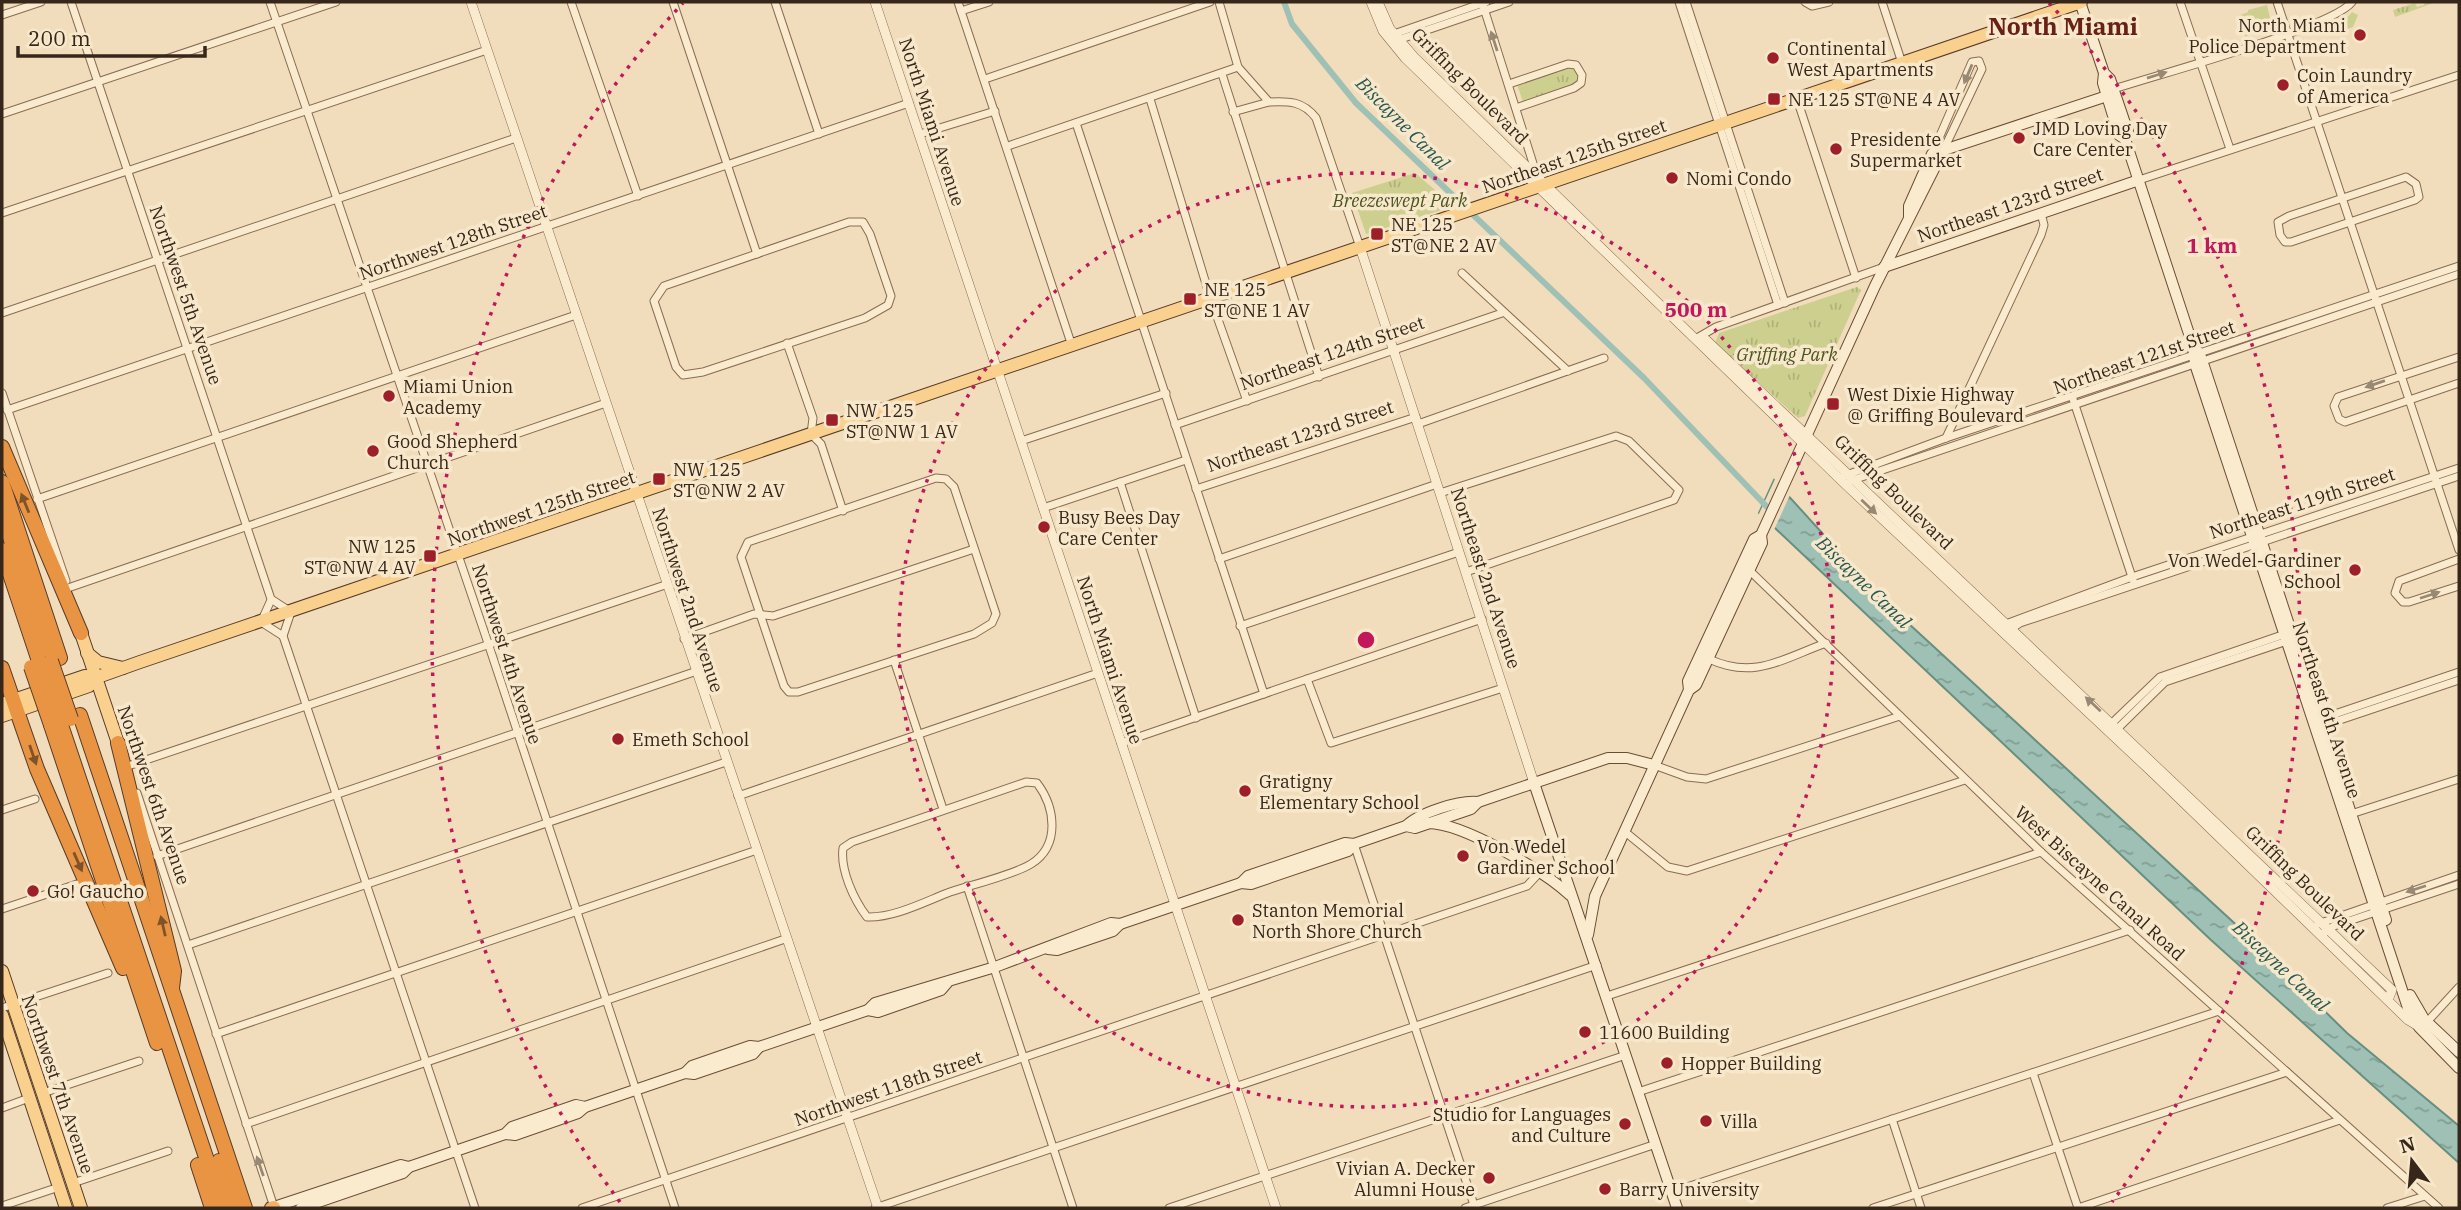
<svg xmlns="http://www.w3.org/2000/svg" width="2461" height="1210" font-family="'IBM Plex Serif',serif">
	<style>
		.grass { fill: url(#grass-tufts) }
		.water { fill: url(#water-ripples); stroke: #668f82; stroke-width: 2 }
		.pier { fill: #f1ddbb }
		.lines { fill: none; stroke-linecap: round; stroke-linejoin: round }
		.canal { stroke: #9fc1b5; stroke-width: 6 }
		.minor-casing { stroke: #896c53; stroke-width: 9 }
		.tertiary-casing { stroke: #896c53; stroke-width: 10 }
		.secondary-casing { stroke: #6a4d37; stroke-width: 12 }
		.primary-casing { stroke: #563b29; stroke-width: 14 }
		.trunk-casing { stroke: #563b29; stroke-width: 14 }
		.motorway-casing { stroke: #563b29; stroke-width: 16 }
		.minor { stroke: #fbebce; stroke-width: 7 }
		.tertiary { stroke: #fbebce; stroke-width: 9 }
		.secondary { stroke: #fbebce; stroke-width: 10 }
		.primary { stroke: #f9d08e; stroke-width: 12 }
		.trunk { stroke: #f1b268; stroke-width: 12 }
		.motorway { stroke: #e99442; stroke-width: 14 }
		.motorway-bridge-casing { stroke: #563b29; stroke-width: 16; stroke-linecap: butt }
		.motorway-bridge { stroke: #e99442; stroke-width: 14 }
		.oneway { fill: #998874 }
		.oneway2 { fill: #7e522a }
		.ring { fill: none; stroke: #c2185b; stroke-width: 3.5; stroke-dasharray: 3.5 7 }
		.poi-dot { fill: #9d1f29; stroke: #f8e8cb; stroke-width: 2.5 }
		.labels { text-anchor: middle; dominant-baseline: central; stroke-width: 7; stroke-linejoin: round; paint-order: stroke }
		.poi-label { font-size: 18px; fill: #37261a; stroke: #f8e8cb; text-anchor: start }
		.street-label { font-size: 18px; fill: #37261a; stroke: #f8e8cb }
		.park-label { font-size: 18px; font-style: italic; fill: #4b551f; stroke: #f8e8cb }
		.water-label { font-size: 19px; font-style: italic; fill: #285851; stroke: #f8e8cb }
		.district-label { font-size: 24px; font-weight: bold; fill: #672116; stroke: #f8e8cb }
		.centre { fill: #c2185b; stroke: #f8e8cb; stroke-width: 3.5 }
		.ring-label { font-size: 21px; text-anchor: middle; font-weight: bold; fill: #c2185b; stroke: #f8e8cb; stroke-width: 7; stroke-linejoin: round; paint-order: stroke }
	</style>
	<defs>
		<pattern id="grass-tufts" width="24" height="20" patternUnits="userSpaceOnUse" patternTransform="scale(1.75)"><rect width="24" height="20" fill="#cccf8e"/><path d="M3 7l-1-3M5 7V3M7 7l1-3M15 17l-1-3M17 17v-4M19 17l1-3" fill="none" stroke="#b0b27a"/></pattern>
		<pattern id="water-ripples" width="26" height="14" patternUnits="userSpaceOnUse" patternTransform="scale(1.75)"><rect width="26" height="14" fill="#9fc1b5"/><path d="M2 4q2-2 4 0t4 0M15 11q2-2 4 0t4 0" fill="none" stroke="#829d92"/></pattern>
	</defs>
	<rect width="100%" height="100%" fill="#f1ddbb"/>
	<g class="grass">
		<polygon points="2424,2 2436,2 2395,17 2393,10 2415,3 2417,7 2424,5"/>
		<polygon points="2267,5 2272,27 2245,37 2238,16 2248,12 2248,10"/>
		<polygon points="2352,12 2358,15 2353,27 2345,30 2333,24 2346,19"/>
		<polygon points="1572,66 1580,75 1577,85 1523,102 1517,84"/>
		<polygon points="1415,173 1454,206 1366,234 1352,193"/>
		<polygon points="1857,287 1861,290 1805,416 1798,418 1715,343 1719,333"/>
	</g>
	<polygon class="water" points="1774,480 1883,600 2244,932 2347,1033 2459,1126 2459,1163 2211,940 1759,513"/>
	<polygon class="pier" points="1776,477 1790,495 1774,530 1758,516"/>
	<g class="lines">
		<polyline class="canal" points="1284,2 1292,24 1356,103 1644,378 1769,509"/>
		<defs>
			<g id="minor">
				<polyline points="71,2 271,599 291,612 283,636"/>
				<polyline points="270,2 488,643 675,1208"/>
				<polyline points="571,2 638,196"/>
				<polyline points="673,2 757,254"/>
				<polyline points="775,2 819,134"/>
				<polyline points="958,2 1072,346"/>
				<path d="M 1219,2 L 1238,67 L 1269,102 C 1289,101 1303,101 1316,118 L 1360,247"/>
				<polyline points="1482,2 1537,176"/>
				<polyline points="1679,2 1778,305"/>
				<polyline points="1686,2 1785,303"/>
				<polyline points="1805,2 1812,6 1829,2"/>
				<polyline points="1882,2 1902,63"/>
				<polyline points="2180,2 2230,149"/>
				<polyline points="2277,2 2459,550"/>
				<polyline points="961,11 989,2"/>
				<polyline points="2,15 41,2"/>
				<polyline points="1391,35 1486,2"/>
				<polyline points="1395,41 1509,2"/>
				<polyline points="1222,74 1319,377"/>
				<polyline points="985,79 1210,2"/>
				<polyline points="1509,84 1568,64 1576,65 1582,75 1581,83 1574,88 1516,108"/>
				<path d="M 2114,89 C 2156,75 2332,28 2352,2"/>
				<polyline points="1150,99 1210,297 1247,401"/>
				<polyline points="1797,99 1856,278"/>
				<polyline points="1233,112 1269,102"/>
				<polyline points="2,114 336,2"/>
				<polyline points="1076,123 1264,694"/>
				<polyline points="920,134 995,111"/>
				<polyline points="1008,146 1238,67"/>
				<polyline points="1932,154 1972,62 1979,61 1982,69 1944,149"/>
				<polygon points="2406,177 2416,184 2419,197 2415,200 2291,242 2285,242 2280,235 2278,222 2289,216"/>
				<polyline points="2139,180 2459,75"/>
				<polyline points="2,213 487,50"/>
				<polygon points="849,222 863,222 870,234 891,296 888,305 865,318 703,372 683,375 676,367 654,301 664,286"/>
				<polyline points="1462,273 1568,371"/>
				<polyline points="2,313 516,138"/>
				<polyline points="1697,338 1716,327 1884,267"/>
				<polyline points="787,343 813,418 811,434 821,444 843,511"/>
				<polyline points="2459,357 2338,397 2334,406 2339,419 2345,422 2459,383"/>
				<polyline points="2,393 66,581"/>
				<polyline points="2073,399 2133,580"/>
				<polyline points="7,410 909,103"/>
				<polyline points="1418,424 1604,358"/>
				<polyline points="1175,425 1502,313"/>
				<polyline points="1946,438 2041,235 2044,225 2041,213"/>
				<polyline points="1021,441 1166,393"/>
				<polyline points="1844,476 1946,438 2459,266"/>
				<polygon points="936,478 946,479 954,487 996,614 992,623 974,634 798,692 789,692 784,686 741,557 748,542"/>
				<polyline points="1850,481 2459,274"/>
				<polyline points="1120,482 1196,718"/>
				<polyline points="1196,489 1416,417"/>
				<polyline points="1440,493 1616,436 1629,441 1679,490 1674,500 1466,572"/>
				<polyline points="37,499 576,315"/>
				<polyline points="1043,508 1186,460"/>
				<polyline points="1219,559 1437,484"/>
				<polyline points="2459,559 2399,581 2395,593 2403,602 2409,602 2459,586"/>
				<polyline points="1749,570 2041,852 2439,1208"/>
				<polyline points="68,588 606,403"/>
				<polyline points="271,600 261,622 283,636 475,1208"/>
				<polyline points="2003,625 2132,577 2459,468"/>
				<polyline points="1240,626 1459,552"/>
				<polyline points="2008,631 2020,623 2459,476"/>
				<polyline points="684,639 754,614 773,616 974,549"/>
				<path d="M 1709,659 C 1754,680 1782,659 1826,643"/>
				<polyline points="894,660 943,809"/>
				<polyline points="1307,679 1331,743 1503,688"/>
				<polyline points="2317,720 2459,672"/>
				<polyline points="2110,725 2160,677 2288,633"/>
				<polyline points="2319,727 2459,680"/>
				<polyline points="2113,733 2165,682 2290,640"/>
				<polyline points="1121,743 1482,619"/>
				<polyline points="1654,765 1687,777 1706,779 1900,716"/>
				<polyline points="128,766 668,584"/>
				<path d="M 1026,782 L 1037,783 C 1055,807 1061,845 1031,864 C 1013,875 971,885 950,892 C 924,902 894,918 867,917 C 854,900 840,870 843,848 L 852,842 Z"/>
				<polyline points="137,793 274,1207"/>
				<polyline points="738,796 1098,673"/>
				<polyline points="2,810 35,799"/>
				<polyline points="2348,815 2459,779"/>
				<polyline points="1624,831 1668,867 1687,871 1965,780"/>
				<polyline points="1354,844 1474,1205"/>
				<polyline points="157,856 694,672"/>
				<polyline points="967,886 1073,1208"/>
				<polyline points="2,909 77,884"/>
				<polyline points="2318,924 2459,875"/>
				<polyline points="2322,934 2334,926 2459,884"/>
				<polyline points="188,945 726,762"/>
				<polyline points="1607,996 2041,852"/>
				<polyline points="2,1008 108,973"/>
				<polyline points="2427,1022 2459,987"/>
				<polyline points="216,1034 757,850"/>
				<polyline points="2033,1073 2078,1208"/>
				<polyline points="1638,1092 2130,930"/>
				<polyline points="43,1093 139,1061"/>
				<polyline points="2,1108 29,1098"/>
				<polyline points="1892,1119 1921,1208"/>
				<polyline points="246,1124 785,939"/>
				<polyline points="73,1183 168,1151"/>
				<polyline points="1672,1192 2219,1011"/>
				<polyline points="2,1206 59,1187"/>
				<polyline points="582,1208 1527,886 1540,872"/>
				<polyline points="875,1208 1597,965"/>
				<polyline points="1169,1208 1626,1055"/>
				<polyline points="1465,1208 1656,1144"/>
				<polyline points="1873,1208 2287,1072"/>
				<polyline points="2078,1208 2340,1120"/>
				<polyline points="2387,1208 2425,1196"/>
			</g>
			<g id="tertiary">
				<polyline points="471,2 878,1208"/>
				<polyline points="875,2 1276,1208"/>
				<polyline points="1371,2 1383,31 1405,58 1845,484 2155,775 2408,1020 2418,1026"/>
				<polyline points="1378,2 1390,29 1414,57 1598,236"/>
				<polyline points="1360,247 1534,783"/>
				<polyline points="1704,338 2392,990 2388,1000"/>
			</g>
			<g id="secondary">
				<polyline points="2080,2 2104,73 2110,79 2128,132 2125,139"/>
				<polyline points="2104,73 2103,83 2119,135 2125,139 2193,346 2195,364 2408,1008 2419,1027 2459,1068"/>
				<polyline points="1909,216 1909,206 1932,154 2107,96"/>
				<polyline points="1884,267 2139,180"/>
				<polyline points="2193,346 2200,354 2386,920"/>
				<polyline points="1689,690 1688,681 1754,539 1761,535 1875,286 1944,149"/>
				<polyline points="1534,783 1677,1208"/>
				<path d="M 1428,823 C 1463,823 1544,871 1570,895"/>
				<polyline points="1406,826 1415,828 1471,809 1478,802"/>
				<path d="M 1241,883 L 1248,876 L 1345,843 L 1354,844 L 1406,826 C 1419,813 1459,800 1478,802 L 1608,758 L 1627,758 L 1654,765"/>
				<polyline points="1588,935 1595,896 1689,690 1696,685 1762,543 1761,535"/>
				<polyline points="1048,949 1057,950 1113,931 1120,924"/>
				<polyline points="2410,995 2424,1019 2459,1052"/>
				<polyline points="868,1010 875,1003 995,967 1111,923 1120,924 1241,883 1251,884 1348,851 1354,844"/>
				<polyline points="685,1073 692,1066 750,1046 759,1047 868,1010 878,1012 941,990 947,983"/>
				<polyline points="505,1134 515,1135 578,1113 585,1107"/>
				<polyline points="274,1207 401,1165 409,1167 505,1134 512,1127 576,1105 585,1107 685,1073 694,1074 753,1054 759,1047"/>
				<polyline points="301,1208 403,1173 409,1167"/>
			</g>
			<g id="primary">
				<polyline points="81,633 118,743"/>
				<polyline points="87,653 98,662 123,668"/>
				<polyline points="2,704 85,676 95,678"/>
				<polyline points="2,716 89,686 95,678 140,662 2081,2"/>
				<polyline points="2,971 81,1208"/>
				<polyline points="2,1015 66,1208"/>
			</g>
			<polyline id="trunk" points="271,1208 274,1207"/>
			<g id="motorway">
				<polyline points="2,447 81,633"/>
				<polyline points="2,482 60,658"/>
				<polyline points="2,513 47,650"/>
				<polyline points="2,550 40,664"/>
				<polyline points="2,668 37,769 123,968"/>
				<polyline points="80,715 245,1208"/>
				<polyline points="60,722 223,1208"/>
				<polyline points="51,725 157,1043"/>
				<polyline points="118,743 174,971 172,988"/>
				<polyline points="219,1161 235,1208"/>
				<polyline points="198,1165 212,1208"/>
			</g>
		</defs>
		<use href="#minor" class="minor-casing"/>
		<use href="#tertiary" class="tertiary-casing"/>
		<use href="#secondary" class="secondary-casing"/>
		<use href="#primary" class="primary-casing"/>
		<use href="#trunk" class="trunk-casing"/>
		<use href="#motorway" class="motorway-casing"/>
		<use href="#minor" class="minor"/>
		<use href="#tertiary" class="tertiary"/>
		<use href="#secondary" class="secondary"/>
		<use href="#primary" class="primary"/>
		<use href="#trunk" class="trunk"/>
		<use href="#motorway" class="motorway"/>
		<defs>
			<g id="motorway-bridge">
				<polyline points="51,661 71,719"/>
				<polyline points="40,664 60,722"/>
				<polyline points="31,667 51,725"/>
			</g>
		</defs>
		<use href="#motorway-bridge" class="motorway-bridge-casing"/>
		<use href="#motorway-bridge" class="motorway-bridge"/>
	</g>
	<defs><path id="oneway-solid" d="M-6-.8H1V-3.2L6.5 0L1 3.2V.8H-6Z" transform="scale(1.75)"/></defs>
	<g class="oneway">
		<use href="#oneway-solid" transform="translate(1494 41) rotate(-108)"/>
		<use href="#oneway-solid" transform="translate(1968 74) rotate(113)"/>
		<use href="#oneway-solid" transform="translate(2157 75) rotate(-17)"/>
		<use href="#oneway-solid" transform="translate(2375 384) rotate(161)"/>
		<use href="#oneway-solid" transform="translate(1869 507) rotate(43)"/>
		<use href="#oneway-solid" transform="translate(2430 595) rotate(-18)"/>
		<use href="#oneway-solid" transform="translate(2093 704) rotate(-137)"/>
		<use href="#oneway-solid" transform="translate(2416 889) rotate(162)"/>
		<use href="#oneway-solid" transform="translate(260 1166) rotate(-109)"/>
	</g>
	<g class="oneway2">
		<use href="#oneway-solid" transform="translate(25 503) rotate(-112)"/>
		<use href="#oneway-solid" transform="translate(33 755) rotate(71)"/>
		<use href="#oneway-solid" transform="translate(78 862) rotate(66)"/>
		<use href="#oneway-solid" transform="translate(163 926) rotate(-103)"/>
	</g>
	<g class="ring">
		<circle cx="1366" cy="640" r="467"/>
		<path d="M620 1202A934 934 0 0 1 683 3M2049 3A934 934 0 0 1 2112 1202"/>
	</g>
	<g class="poi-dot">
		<circle cx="2360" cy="35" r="7"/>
		<circle cx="1773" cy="58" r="7"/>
		<circle cx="2283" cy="85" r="7"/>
		<rect x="1767" y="92" width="14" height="14" rx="3.5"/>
		<circle cx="2019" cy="138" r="7"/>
		<circle cx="1836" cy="149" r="7"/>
		<circle cx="1672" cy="178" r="7"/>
		<rect x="1370" y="227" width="14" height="14" rx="3.5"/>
		<rect x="1183" y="292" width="14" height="14" rx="3.5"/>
		<circle cx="389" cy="396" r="7"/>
		<rect x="1826" y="397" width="14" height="14" rx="3.5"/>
		<rect x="825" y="413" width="14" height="14" rx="3.5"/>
		<circle cx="373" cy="451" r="7"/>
		<rect x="652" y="472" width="14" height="14" rx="3.5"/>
		<circle cx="1044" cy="527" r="7"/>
		<rect x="423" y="549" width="14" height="14" rx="3.5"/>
		<circle cx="2355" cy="570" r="7"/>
		<circle cx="618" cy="739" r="7"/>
		<circle cx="1245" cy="791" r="7"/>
		<circle cx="1463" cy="856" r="7"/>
		<circle cx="33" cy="891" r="7"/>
		<circle cx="1238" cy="920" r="7"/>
		<circle cx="1585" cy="1032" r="7"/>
		<circle cx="1667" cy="1063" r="7"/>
		<circle cx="1706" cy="1121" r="7"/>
		<circle cx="1625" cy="1124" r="7"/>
		<circle cx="1489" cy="1178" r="7"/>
		<circle cx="1605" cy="1189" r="7"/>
	</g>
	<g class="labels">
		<g class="poi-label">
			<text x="2346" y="25" text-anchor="end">North Miami<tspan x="2346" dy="21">Police Department</tspan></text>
			<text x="1787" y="48">Continental<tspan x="1787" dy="21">West Apartments</tspan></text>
			<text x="2297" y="75">Coin Laundry<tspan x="2297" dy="21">of America</tspan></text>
			<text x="1788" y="99">NE 125 ST@NE 4 AV</text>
			<text x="2033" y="128">JMD Loving Day<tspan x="2033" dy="21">Care Center</tspan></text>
			<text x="1850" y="139">Presidente<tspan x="1850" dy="21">Supermarket</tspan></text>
			<text x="1686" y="178">Nomi Condo</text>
			<text x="1391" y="224">NE 125<tspan x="1391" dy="21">ST@NE 2 AV</tspan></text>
			<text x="1204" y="289">NE 125<tspan x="1204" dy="21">ST@NE 1 AV</tspan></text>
			<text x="403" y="386">Miami Union<tspan x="403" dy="21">Academy</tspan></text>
			<text x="1847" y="394">West Dixie Highway<tspan x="1847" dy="21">@ Griffing Boulevard</tspan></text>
			<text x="846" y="410">NW 125<tspan x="846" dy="21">ST@NW 1 AV</tspan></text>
			<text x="387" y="441">Good Shepherd<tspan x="387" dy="21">Church</tspan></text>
			<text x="673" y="469">NW 125<tspan x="673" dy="21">ST@NW 2 AV</tspan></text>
			<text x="1058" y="517">Busy Bees Day<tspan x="1058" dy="21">Care Center</tspan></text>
			<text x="416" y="546" text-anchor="end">NW 125<tspan x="416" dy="21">ST@NW 4 AV</tspan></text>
			<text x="2341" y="560" text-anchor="end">Von Wedel-Gardiner<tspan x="2341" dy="21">School</tspan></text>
			<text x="632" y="739">Emeth School</text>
			<text x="1259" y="781">Gratigny<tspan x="1259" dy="21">Elementary School</tspan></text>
			<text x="1477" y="846">Von Wedel<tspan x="1477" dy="21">Gardiner School</tspan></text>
			<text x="47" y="891">Go! Gaucho</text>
			<text x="1252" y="910">Stanton Memorial<tspan x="1252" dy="21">North Shore Church</tspan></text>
			<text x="1599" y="1032">11600 Building</text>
			<text x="1681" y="1063">Hopper Building</text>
			<text x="1611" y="1114" text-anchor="end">Studio for Languages<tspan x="1611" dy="21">and Culture</tspan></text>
			<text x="1720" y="1121">Villa</text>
			<text x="1475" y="1168" text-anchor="end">Vivian A. Decker<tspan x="1475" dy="21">Alumni House</tspan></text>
			<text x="1619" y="1189">Barry University</text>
		</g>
		<g class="street-label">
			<text transform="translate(1470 86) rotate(45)">Griffing Boulevard</text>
			<text transform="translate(932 122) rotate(72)">North Miami Avenue</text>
			<text transform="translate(1574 156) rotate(-19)">Northeast 125th Street</text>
			<text transform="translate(2010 205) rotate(-19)">Northeast 123rd Street</text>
			<text transform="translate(453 242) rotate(-19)">Northwest 128th Street</text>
			<text transform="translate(186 295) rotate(71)">Northwest 5th Avenue</text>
			<text transform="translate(1332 353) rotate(-19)">Northeast 124th Street</text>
			<text transform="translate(2144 357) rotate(-19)">Northeast 121st Street</text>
			<text transform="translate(1300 436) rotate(-18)">Northeast 123rd Street</text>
			<text transform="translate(1894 492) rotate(44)">Griffing Boulevard</text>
			<text transform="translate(2302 503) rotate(-18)">Northeast 119th Street</text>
			<text transform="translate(541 508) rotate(-19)">Northwest 125th Street</text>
			<text transform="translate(1486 578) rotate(72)">Northeast 2nd Avenue</text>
			<text transform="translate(688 600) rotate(72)">Northwest 2nd Avenue</text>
			<text transform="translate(507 654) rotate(72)">Northwest 4th Avenue</text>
			<text transform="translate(1110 660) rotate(72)">North Miami Avenue</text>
			<text transform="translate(2327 710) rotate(72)">Northeast 6th Avenue</text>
			<text transform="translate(154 795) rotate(71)">Northwest 6th Avenue</text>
			<text transform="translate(2100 883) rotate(42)">West Biscayne Canal Road</text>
			<text transform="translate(2305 883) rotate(44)">Griffing Boulevard</text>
			<text transform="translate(58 1084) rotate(71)">Northwest 7th Avenue</text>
			<text transform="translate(888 1088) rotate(-19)">Northwest 118th Street</text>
		</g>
		<g class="park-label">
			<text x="1400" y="200">Breezeswept Park</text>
			<text x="1787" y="354">Griffing Park</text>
		</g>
		<g class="water-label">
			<text transform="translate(1403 123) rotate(45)">Biscayne Canal</text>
			<text transform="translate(1864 582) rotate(44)">Biscayne Canal</text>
			<text transform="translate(2281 966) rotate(43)">Biscayne Canal</text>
		</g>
		<g class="district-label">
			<text x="2063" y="26">North Miami</text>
		</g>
	</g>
	<circle cx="1366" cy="640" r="10" class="centre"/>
	<g class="ring-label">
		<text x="2212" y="253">1 km</text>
		<text x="1696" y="317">500 m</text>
	</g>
	<rect width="2461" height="1210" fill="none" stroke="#37261a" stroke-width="7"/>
	<g transform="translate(2412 1161) rotate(344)" stroke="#f8e8cb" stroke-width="5" paint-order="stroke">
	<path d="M0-5L12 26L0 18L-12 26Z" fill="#37261a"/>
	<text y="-10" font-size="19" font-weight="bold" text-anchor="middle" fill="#37261a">N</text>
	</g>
	<path d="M18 46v10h187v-10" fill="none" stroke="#37261a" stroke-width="3.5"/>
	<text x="28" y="46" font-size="21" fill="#37261a" stroke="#f8e8cb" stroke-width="5" paint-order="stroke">200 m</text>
</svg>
